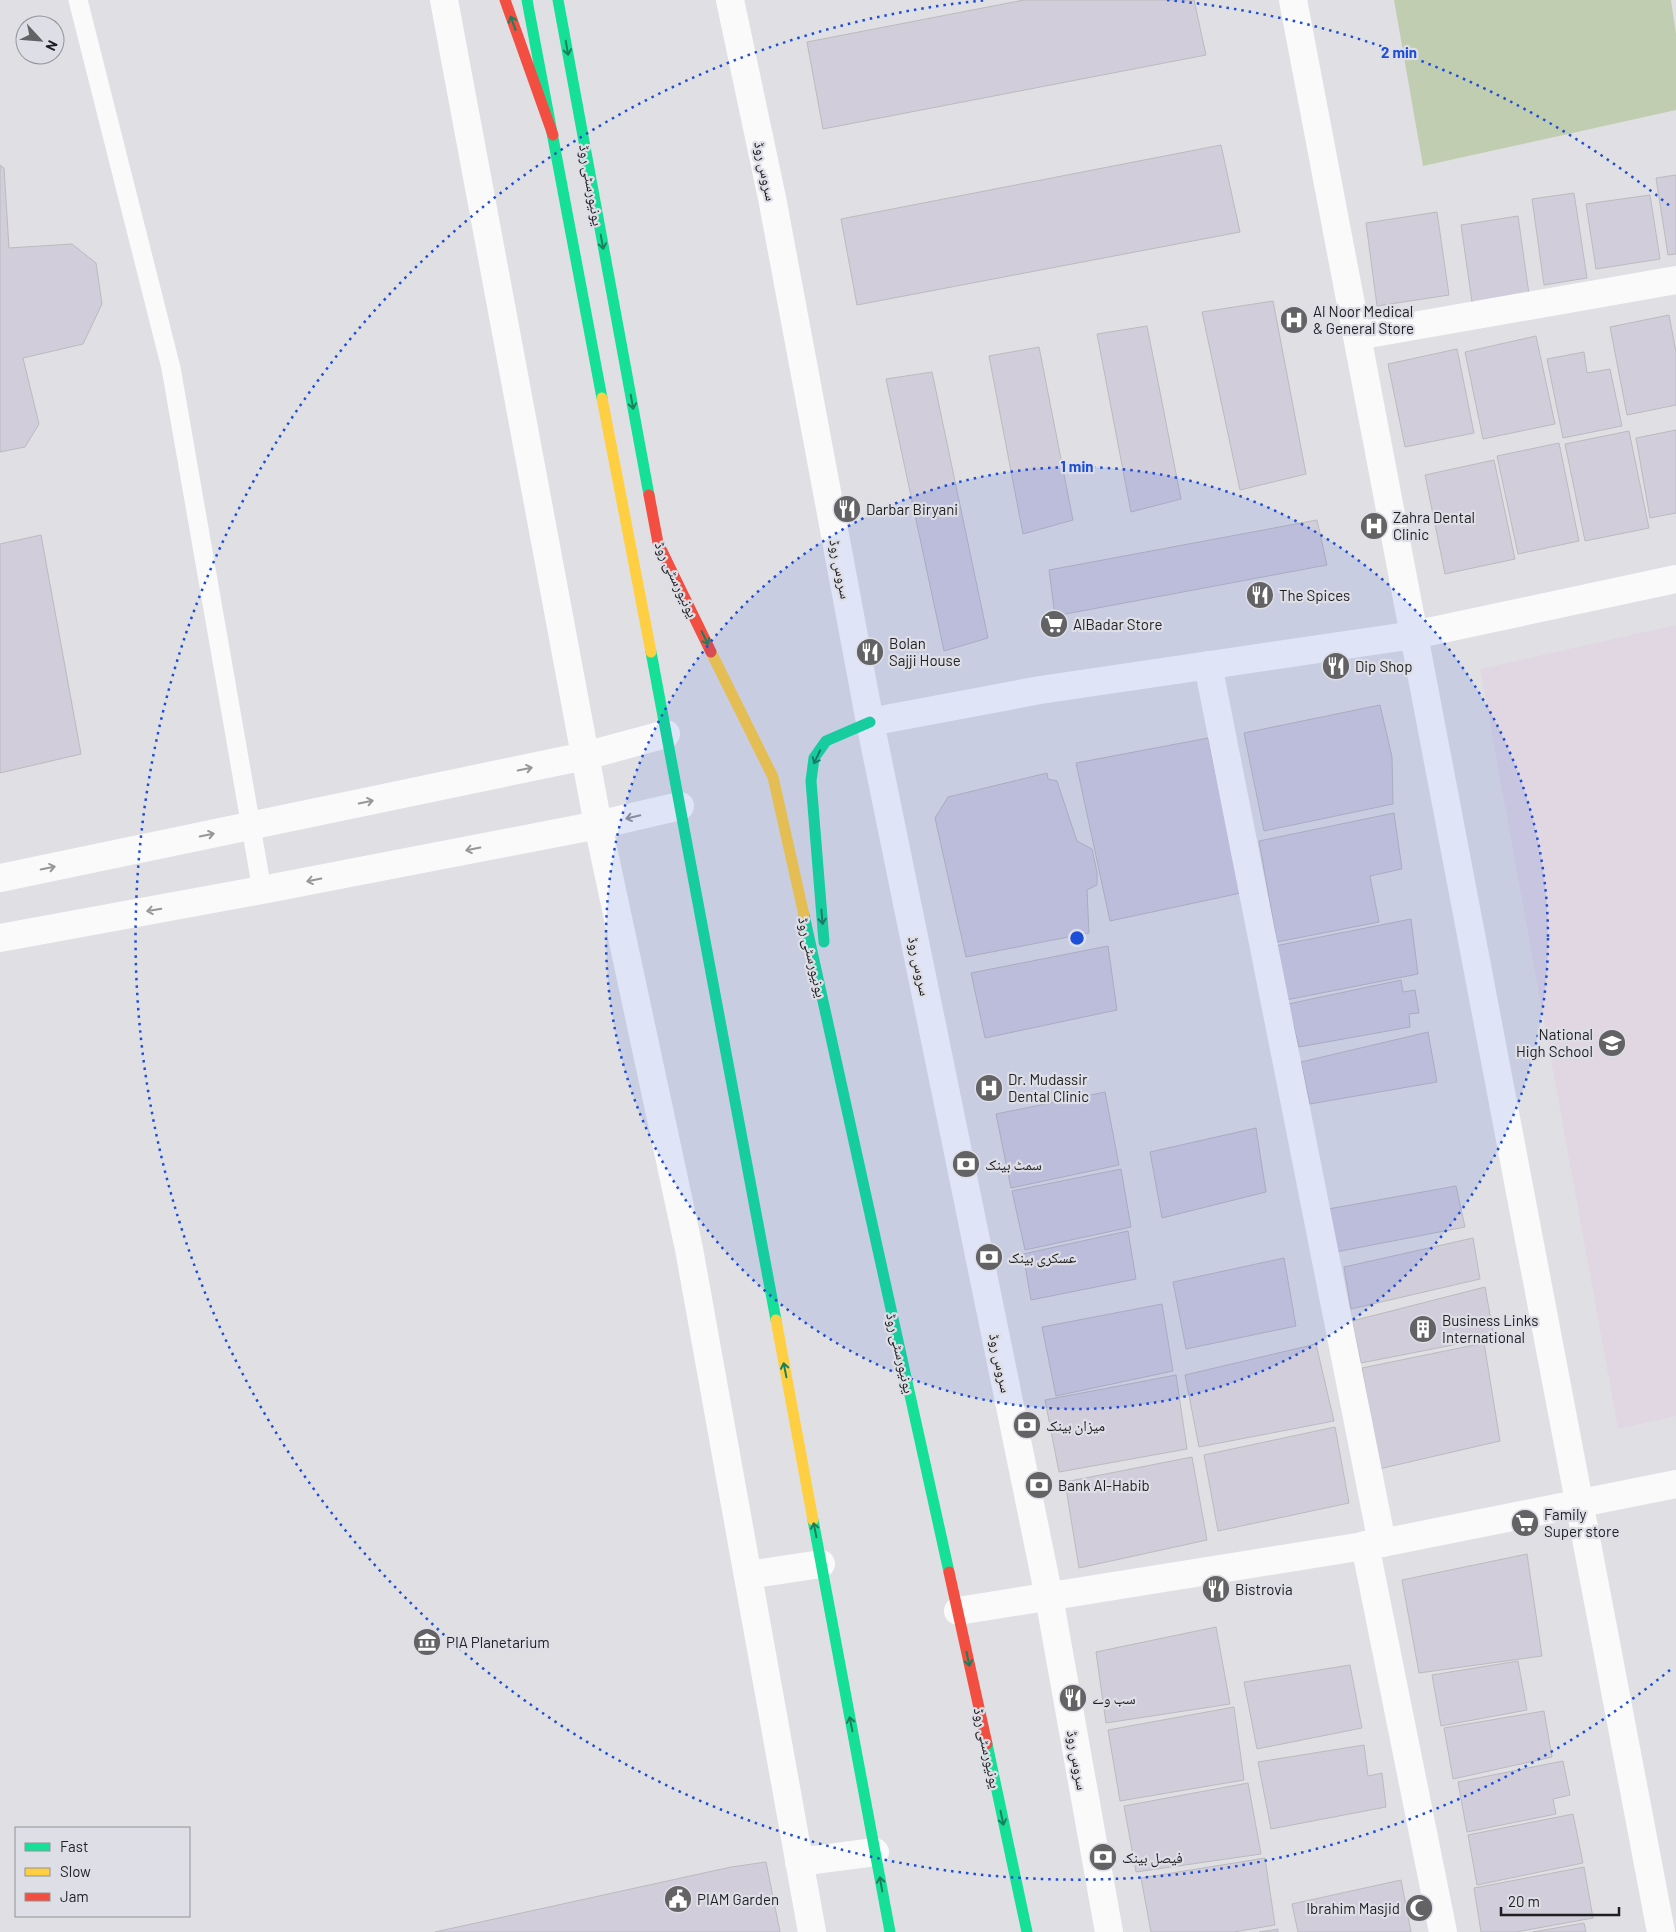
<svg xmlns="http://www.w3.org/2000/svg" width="1676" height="1932" font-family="Barlow,'Noto Naskh Arabic',sans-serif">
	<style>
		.education { fill: #e0d7e2 }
		.green { fill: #c1cdb1 }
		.building { fill: #d1cddb; stroke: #bbbabe }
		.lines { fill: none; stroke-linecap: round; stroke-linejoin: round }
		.lane { stroke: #fafafb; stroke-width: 19 }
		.street { stroke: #fafafb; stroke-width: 28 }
		.fast { stroke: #16e098; stroke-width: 11 }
		.slow { stroke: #ffcf43; stroke-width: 11 }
		.jam { stroke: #f24e42; stroke-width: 11 }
		.oneway { stroke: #1a805c }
		.oneway2 { stroke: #979799 }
		.ring { fill: none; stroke: #1d4ed8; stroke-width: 2.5; stroke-dasharray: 2.5 5 }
		.labels { text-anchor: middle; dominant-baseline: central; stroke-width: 4.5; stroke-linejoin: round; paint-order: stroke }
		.street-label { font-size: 15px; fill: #1f1f21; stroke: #dedee6 }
		.poi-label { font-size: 15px; fill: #1f1f21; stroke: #dedee6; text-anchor: start }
		.centre { fill: #1d4ed8; stroke: #dedee6; stroke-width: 2.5 }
		.ring-label { font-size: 15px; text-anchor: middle; font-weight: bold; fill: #1d4ed8; stroke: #dedee6; stroke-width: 4.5; stroke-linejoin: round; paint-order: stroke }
	</style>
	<rect width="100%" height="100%" fill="#e0e0e4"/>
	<polygon class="education" points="1676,625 1676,1416 1618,1429 1480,669"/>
	<polygon class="green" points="1394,0 1671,0 1676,34 1676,110 1423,166"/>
	<g class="building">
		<polygon points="1024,0 1194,0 1206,55 823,129 807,42"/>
		<polygon points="1221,145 1240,232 857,305 841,219"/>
		<polygon points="0,165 4,168 9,248 72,244 96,263 102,304 83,344 23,358 39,424 25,447 0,452"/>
		<polygon points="1676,175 1676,254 1668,255 1656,178"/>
		<polygon points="1574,193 1587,278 1544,285 1532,199"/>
		<polygon points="1650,195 1660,259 1596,269 1586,204"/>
		<polygon points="1437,212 1449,295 1377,306 1366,223"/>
		<polygon points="1518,216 1529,294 1472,302 1461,225"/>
		<polygon points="1273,301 1306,474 1240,490 1202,312"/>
		<polygon points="1669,315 1676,352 1676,405 1627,415 1610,327"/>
		<polygon points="1147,326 1181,499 1131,512 1097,334"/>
		<polygon points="1536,336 1555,424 1483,439 1465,352"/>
		<polygon points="1039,347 1073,520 1023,534 989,356"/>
		<polygon points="1457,349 1474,433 1405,447 1388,364"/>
		<polygon points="1584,352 1587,373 1610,369 1622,426 1563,438 1547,359"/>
		<polygon points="932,372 988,638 944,651 886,379"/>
		<polygon points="1676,430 1676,513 1650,518 1636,438"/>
		<polygon points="1629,431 1649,528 1585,541 1565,444"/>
		<polygon points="1559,443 1579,541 1518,554 1497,456"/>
		<polygon points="1494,460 1515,559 1445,574 1425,475"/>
		<polygon points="1317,520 1327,565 1055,616 1049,570"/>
		<polygon points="41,535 81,754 0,773 0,544"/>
		<polygon points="1380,705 1392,757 1393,804 1264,831 1244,733"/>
		<polygon points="1208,738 1241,893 1110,921 1076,763"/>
		<polygon points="1047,773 1048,779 1057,781 1077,841 1092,849 1097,872 1097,885 1087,890 1089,933 966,957 935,818 948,797"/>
		<polygon points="1394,813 1402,869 1370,876 1379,922 1277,942 1259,841"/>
		<polygon points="1411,919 1418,974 1286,1000 1275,946"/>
		<polygon points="1108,946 1117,1010 985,1038 971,973"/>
		<polygon points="1401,980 1403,992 1415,990 1419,1013 1409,1014 1410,1027 1299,1047 1288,1004"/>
		<polygon points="1428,1032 1437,1082 1310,1104 1301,1062"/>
		<polygon points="1105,1092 1119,1165 1011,1188 996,1114"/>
		<polygon points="1256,1128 1266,1192 1162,1218 1150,1152"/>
		<polygon points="1121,1169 1131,1227 1025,1250 1012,1191"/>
		<polygon points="1456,1186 1465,1227 1336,1252 1328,1209"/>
		<polygon points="1128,1231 1136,1279 1031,1300 1023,1254"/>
		<polygon points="1473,1238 1480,1279 1351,1309 1344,1267"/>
		<polygon points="1284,1258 1296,1326 1186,1349 1173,1282"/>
		<polygon points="1485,1287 1494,1337 1361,1363 1352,1321"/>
		<polygon points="1162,1304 1173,1371 1056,1396 1042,1327"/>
		<polygon points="1484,1343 1500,1441 1379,1469 1362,1368"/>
		<polygon points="1316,1344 1334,1421 1199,1447 1185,1375"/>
		<polygon points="1176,1375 1187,1449 1059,1472 1045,1400"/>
		<polygon points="1335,1427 1349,1503 1218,1531 1204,1455"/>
		<polygon points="1192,1457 1207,1540 1079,1568 1065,1482"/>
		<polygon points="1527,1554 1542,1656 1419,1673 1402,1580"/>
		<polygon points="1216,1627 1230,1704 1106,1723 1096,1652"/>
		<polygon points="1518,1661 1527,1710 1441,1726 1432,1675"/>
		<polygon points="1350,1665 1362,1728 1257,1749 1244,1682"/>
		<polygon points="1234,1707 1244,1780 1120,1801 1108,1730"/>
		<polygon points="1544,1711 1552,1757 1453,1779 1444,1728"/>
		<polygon points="1364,1745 1368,1776 1382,1773 1386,1807 1271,1829 1258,1762"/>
		<polygon points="1563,1761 1570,1795 1553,1799 1556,1814 1467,1832 1458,1782"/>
		<polygon points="1248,1783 1261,1854 1136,1872 1124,1806"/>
		<polygon points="1573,1814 1583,1863 1477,1885 1468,1835"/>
		<polygon points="1265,1858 1275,1925 1234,1932 1151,1932 1141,1878"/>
		<polygon points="766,1862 780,1932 435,1932 731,1867"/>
		<polygon points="1584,1867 1593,1918 1516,1932 1481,1932 1474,1888"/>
		<polygon points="1401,1880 1411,1932 1298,1932 1292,1904"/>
		<polygon points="1584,1923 1586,1932 1533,1932"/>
		<polygon points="1278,1929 1278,1932 1259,1932"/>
	</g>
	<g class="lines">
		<polyline class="lane" points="78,0 171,368 262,890"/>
		<g class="street">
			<polyline points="444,0 598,825 689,1249 812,1932"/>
			<polyline points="730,0 772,198 870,722 1049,1597 1109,1932"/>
			<polyline points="1293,0 1661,1932"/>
			<polyline points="1357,336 1676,280"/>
			<polyline points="1208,665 1382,1543"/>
			<polyline points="870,722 1040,690 1414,635 1676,579"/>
			<polyline points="0,878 585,756 666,734"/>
			<polyline points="0,938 262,890 598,825 680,806"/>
			<polyline points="1365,1545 1443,1932"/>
			<polyline points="748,1575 821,1564"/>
			<polyline points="958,1611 1382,1543 1676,1484"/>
			<polyline points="799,1862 875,1852"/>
		</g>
		<g class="fast">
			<polyline points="527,0 602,398"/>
			<polyline points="558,0 649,495"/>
			<polyline points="651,652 776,1320"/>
			<polyline points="804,915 949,1572"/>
			<polyline points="824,942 811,781 814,758 826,741 870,722"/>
			<polyline points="813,1520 890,1932"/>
			<polyline points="987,1744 1027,1932"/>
		</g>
		<g class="slow">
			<polyline points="602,398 651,652"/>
			<polyline points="711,652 773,777 804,915"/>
			<polyline points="776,1320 813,1520"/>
		</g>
		<g class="jam">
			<polyline points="505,0 553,135"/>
			<polyline points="649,495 658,543 711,652"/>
			<polyline points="949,1572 987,1744"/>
		</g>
	</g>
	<defs><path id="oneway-shaft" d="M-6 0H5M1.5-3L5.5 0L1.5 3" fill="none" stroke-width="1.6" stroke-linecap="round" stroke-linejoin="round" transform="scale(1.25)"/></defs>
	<g class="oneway">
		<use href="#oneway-shaft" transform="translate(513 23) rotate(-110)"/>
		<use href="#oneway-shaft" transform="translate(567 48) rotate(80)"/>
		<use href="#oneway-shaft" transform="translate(602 242) rotate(80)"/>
		<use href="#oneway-shaft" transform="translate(632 402) rotate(80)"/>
		<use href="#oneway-shaft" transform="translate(705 638) rotate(64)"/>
		<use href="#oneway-shaft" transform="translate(817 757) rotate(115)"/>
		<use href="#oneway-shaft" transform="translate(822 917) rotate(85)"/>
		<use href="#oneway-shaft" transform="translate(785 1370) rotate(-101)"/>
		<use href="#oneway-shaft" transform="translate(815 1530) rotate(-101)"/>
		<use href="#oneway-shaft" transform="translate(968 1659) rotate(78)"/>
		<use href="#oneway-shaft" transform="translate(851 1724) rotate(-101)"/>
		<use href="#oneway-shaft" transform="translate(1002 1818) rotate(78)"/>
		<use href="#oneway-shaft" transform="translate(881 1884) rotate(-100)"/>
	</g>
	<g class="oneway2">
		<use href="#oneway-shaft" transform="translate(525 769) rotate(-12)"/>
		<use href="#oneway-shaft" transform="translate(366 802) rotate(-12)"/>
		<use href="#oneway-shaft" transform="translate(633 817) rotate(167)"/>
		<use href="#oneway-shaft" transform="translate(207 835) rotate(-12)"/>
		<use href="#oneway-shaft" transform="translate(473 849) rotate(169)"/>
		<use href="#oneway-shaft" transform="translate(48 868) rotate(-12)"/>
		<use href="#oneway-shaft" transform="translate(314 880) rotate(169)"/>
		<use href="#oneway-shaft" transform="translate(154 910) rotate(170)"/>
	</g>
	<circle cx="1077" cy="938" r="471" fill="#1d4ed8" fill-opacity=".12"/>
	<g class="ring">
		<circle cx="1077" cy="938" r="471"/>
		<path d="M1670 1670A942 942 0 1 1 987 0M1167 0A942 942 0 0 1 1670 206"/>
	</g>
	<defs>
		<symbol id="hospital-disc" viewBox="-11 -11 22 22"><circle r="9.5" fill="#636365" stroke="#dedee6"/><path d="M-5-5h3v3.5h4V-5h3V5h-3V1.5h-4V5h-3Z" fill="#fff"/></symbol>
		<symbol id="restaurant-disc" viewBox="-11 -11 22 22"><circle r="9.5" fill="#636365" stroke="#dedee6"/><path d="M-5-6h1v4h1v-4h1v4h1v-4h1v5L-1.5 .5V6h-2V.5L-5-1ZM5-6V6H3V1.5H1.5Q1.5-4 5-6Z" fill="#fff"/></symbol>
		<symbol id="supermarket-disc" viewBox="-11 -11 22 22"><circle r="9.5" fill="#636365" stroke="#dedee6"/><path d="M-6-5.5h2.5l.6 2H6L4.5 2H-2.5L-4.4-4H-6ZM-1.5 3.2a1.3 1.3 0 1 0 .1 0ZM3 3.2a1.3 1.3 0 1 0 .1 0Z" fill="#fff"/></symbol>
		<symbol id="school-disc" viewBox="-11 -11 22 22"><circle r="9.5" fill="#636365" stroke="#dedee6"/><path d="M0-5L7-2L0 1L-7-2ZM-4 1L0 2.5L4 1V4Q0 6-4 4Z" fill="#fff"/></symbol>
		<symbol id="bank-disc" viewBox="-11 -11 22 22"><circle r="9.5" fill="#636365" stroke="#dedee6"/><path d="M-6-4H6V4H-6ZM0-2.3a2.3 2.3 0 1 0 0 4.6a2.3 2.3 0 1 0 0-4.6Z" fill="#fff"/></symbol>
		<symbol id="building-disc" viewBox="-11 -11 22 22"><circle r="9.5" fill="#636365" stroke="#dedee6"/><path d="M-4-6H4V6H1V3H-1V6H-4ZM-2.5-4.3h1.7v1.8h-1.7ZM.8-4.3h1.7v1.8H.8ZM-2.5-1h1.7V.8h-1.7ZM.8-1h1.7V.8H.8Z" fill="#fff"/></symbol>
		<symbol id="museum-disc" viewBox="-11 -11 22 22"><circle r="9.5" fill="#636365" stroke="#dedee6"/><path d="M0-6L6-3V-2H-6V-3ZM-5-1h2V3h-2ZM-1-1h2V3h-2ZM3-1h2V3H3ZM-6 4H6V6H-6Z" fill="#fff"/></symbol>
		<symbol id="civic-disc" viewBox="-11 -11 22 22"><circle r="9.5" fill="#636365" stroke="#dedee6"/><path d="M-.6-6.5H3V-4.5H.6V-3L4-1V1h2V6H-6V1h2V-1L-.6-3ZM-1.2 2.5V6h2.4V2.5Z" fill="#fff"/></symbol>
		<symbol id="mosque-disc" viewBox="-11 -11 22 22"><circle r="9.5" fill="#636365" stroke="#dedee6"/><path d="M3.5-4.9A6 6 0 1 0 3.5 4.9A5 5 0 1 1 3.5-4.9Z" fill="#fff"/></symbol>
	</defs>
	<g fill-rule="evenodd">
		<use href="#hospital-disc" x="1278" y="304" width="32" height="32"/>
		<use href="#restaurant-disc" x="831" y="493" width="32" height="32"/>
		<use href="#hospital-disc" x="1358" y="510" width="32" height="32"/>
		<use href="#restaurant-disc" x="1244" y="579" width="32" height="32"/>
		<use href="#supermarket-disc" x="1038" y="608" width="32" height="32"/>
		<use href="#restaurant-disc" x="854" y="636" width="32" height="32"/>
		<use href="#restaurant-disc" x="1320" y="650" width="32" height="32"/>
		<use href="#school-disc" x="1596" y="1027" width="32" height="32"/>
		<use href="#hospital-disc" x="973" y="1072" width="32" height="32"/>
		<use href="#bank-disc" x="950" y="1148" width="32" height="32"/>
		<use href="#bank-disc" x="973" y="1241" width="32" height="32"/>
		<use href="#building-disc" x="1407" y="1313" width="32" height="32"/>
		<use href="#bank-disc" x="1011" y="1409" width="32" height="32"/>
		<use href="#bank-disc" x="1023" y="1469" width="32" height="32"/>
		<use href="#supermarket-disc" x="1509" y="1507" width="32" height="32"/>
		<use href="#restaurant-disc" x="1200" y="1573" width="32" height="32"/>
		<use href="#museum-disc" x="411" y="1626" width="32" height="32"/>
		<use href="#restaurant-disc" x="1057" y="1682" width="32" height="32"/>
		<use href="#bank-disc" x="1087" y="1841" width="32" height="32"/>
		<use href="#civic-disc" x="662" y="1883" width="32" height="32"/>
		<use href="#mosque-disc" x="1403" y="1892" width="32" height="32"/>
	</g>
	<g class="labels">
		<g class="street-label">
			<text transform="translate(766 171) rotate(78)">سروس روڈ</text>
			<text transform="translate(592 185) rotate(80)">یونیورسٹی روڈ</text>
			<text transform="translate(841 569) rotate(79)">سروس روڈ</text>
			<text transform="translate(677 579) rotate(65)">یونیورسٹی روڈ</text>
			<text transform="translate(813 957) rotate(77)">یونیورسٹی روڈ</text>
			<text transform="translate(920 966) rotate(78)">سروس روڈ</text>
			<text transform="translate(901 1353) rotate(77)">یونیورسٹی روڈ</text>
			<text transform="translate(1001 1363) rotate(78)">سروس روڈ</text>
			<text transform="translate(988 1748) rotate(78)">یونیورسٹی روڈ</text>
			<text transform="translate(1078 1760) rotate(80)">سروس روڈ</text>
		</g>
		<g class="poi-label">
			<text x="1313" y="311">Al Noor Medical<tspan x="1313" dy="17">&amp; General Store</tspan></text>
			<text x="866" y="509">Darbar Biryani</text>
			<text x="1393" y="517">Zahra Dental<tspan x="1393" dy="17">Clinic</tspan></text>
			<text x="1279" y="595">The Spices</text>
			<text x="1073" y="624">AlBadar Store</text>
			<text x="889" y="643">Bolan<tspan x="889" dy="17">Sajji House</tspan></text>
			<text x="1355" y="666">Dip Shop</text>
			<text x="1593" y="1034" text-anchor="end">National<tspan x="1593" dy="17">High School</tspan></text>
			<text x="1008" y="1079">Dr. Mudassir<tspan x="1008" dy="17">Dental Clinic</tspan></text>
			<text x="985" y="1164">سمٹ بینک</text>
			<text x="1008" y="1257">عسکری بینک</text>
			<text x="1442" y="1320">Business Links<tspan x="1442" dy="17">International</tspan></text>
			<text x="1046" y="1425">میزان بینک</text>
			<text x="1058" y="1485">Bank Al-Habib</text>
			<text x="1544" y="1514">Family<tspan x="1544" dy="17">Super store</tspan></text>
			<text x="1235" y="1589">Bistrovia</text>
			<text x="446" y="1642">PIA Planetarium</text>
			<text x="1092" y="1698">سب وے</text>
			<text x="1122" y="1857">فیصل بینک</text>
			<text x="697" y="1899">PIAM Garden</text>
			<text x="1400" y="1908" text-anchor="end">Ibrahim Masjid</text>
		</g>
	</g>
	<circle cx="1077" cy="938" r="8" class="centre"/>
	<g class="ring-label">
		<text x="1399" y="58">2 min</text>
		<text x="1077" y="472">1 min</text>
	</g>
	<rect x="15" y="1827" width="175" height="90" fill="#dedee6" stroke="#929297"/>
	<rect x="25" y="1843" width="25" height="8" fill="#16e098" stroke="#929297"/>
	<text x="60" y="1852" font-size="15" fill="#1f1f21">Fast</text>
	<rect x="25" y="1868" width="25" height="8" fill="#ffcf43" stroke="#929297"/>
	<text x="60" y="1877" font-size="15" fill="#1f1f21">Slow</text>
	<rect x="25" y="1893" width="25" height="8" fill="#f24e42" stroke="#929297"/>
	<text x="60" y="1902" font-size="15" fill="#1f1f21">Jam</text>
	<g transform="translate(40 40) rotate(116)"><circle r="24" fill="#dedee6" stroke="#929297"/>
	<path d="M0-4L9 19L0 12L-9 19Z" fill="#636365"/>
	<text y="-8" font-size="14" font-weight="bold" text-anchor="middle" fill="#1f1f21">N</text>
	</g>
	<path d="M1501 1907v8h118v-8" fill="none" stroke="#1f1f21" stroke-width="2.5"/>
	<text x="1508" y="1907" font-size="15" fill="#1f1f21" stroke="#dedee6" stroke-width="4" paint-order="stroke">20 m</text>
</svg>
